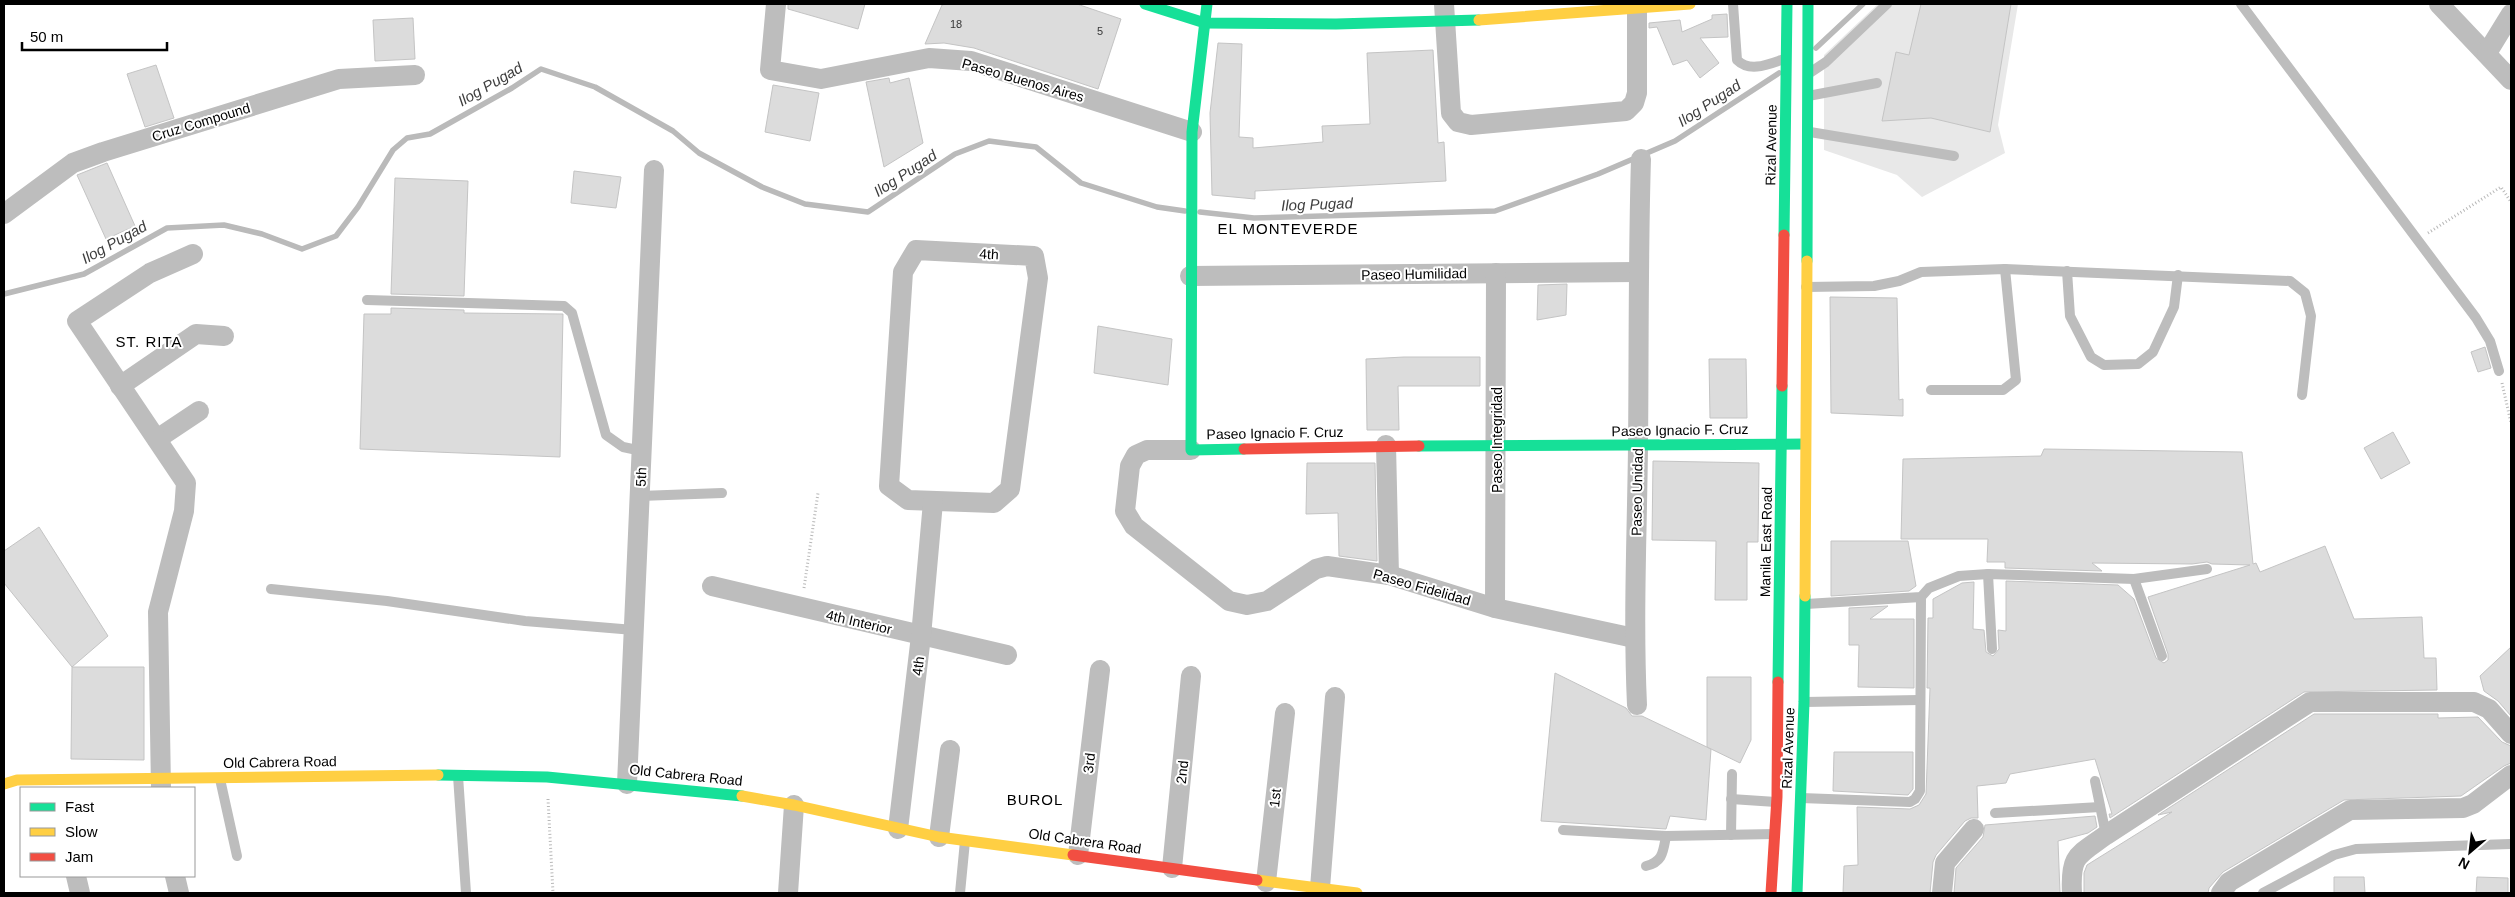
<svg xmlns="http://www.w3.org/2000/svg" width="2515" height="897" font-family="Helvetica,sans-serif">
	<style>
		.green { fill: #e8e8e8 }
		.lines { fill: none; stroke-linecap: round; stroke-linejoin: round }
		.stream { stroke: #bababa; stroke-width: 5.5 }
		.building { fill: #dcdcdc; stroke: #c4c4c4 }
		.path { stroke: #b8b8b8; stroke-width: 3; stroke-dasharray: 1 2.5; stroke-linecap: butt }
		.lane { stroke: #bdbdbd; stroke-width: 10 }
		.street { stroke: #bdbdbd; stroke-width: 20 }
		.fast { stroke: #16e098; stroke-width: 11 }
		.slow { stroke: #ffcf43; stroke-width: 11 }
		.jam { stroke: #f24e42; stroke-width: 11 }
		.labels { text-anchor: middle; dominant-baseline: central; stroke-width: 4; stroke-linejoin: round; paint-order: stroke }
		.number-label { font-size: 11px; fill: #373737 }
		.street-label { font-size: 14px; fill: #000; stroke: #fff }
		.water-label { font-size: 15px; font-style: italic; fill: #3e3e3e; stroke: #fff }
		.neighbourhood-label { font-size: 15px; letter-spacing: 1px; fill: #000; stroke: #fff }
	</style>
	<rect width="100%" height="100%" fill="#fff"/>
	<polygon class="green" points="1878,4 2018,4 1998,125 2005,153 1922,197 1897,175 1824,150 1824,55"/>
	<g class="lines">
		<g class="stream">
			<polyline points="1816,48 1863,4"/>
			<polyline points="1200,212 1254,218 1495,211 1598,174 1675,141 1779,73"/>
			<polyline points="4,294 84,274 167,228 224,225 262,234 302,249 336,236 358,207 393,150 407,138 430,134 512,88 541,69 595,87 673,131 699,153 762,187 805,204 868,212 955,154 989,141 1036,147 1081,183 1157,207 1185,211"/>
		</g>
	</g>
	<g class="building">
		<polygon points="788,4 865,4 858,29 788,9"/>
		<polygon points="946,4 1077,4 1121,19 1098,89 974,48 944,43 925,44 942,5"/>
		<polygon points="1921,4 2011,4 1990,132 1931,118 1882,121 1896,52 1909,55"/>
		<polygon points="1727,14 1728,37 1700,38 1719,63 1700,78 1687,60 1673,65 1657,27 1649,28 1649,23 1680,20 1682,32 1712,19 1712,15"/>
		<polygon points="413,18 415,59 375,61 373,20"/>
		<polygon points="1218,43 1242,44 1239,137 1253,138 1253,148 1323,142 1322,126 1370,124 1367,53 1433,50 1438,143 1444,142 1446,181 1255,191 1255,199 1212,195 1210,113"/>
		<polygon points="156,65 174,118 145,127 127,74"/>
		<polygon points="889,78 890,83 909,78 923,143 884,167 866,82"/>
		<polygon points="773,85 819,93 810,141 765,132"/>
		<polygon points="107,163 135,226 106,239 77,175"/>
		<polygon points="574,171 621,177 616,208 571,203"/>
		<polygon points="395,178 468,181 464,296 391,294"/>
		<polygon points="1567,284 1566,315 1537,320 1538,285"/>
		<polygon points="1830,297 1897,298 1899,400 1903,399 1903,416 1831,413"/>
		<polygon points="391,308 464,310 464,313 563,314 560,457 360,449 364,314 391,314"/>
		<polygon points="1098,326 1172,339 1168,385 1094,373"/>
		<polygon points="2485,347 2491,368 2478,372 2471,352"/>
		<polygon points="1404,357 1480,357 1480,386 1398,386 1399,430 1367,430 1366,359"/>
		<polygon points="1709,359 1746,359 1747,418 1710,418"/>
		<polygon points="2393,432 2410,463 2381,479 2364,448"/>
		<polygon points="2044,449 2242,452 2253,564 2256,563 2260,572 2325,546 2354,619 2422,617 2424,658 2436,658 2437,690 2304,692 2110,818 2109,814 2112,814 2095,759 2010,774 2006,783 1977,786 1978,818 1971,818 1965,821 1936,855 1933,862 1930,893 1843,893 1844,866 1858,865 1857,807 1910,809 1919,805 1926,794 1930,688 1927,688 1928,618 1933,618 1933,599 1962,583 1974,582 1973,629 1984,630 1986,652 1993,656 1999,649 1998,630 2006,631 2006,581 2118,585 2134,599 2156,658 2164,663 2168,660 2168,654 2148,597 2250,565 2212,564 2207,562 2192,564 2092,563 2102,571 2005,568 2005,562 1987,562 1988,539 1901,539 1903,459 2041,456"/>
		<polygon points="1653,461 1759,463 1758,542 1747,542 1747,600 1715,600 1716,541 1652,540"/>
		<polygon points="1307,463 1375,463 1377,561 1339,556 1338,513 1306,514"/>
		<polygon points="39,527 108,636 72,667 4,583 4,551"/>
		<polygon points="1831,541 1908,541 1916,586 1909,591 1831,596"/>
		<polygon points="1888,606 1870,619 1914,619 1914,688 1858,687 1859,645 1849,645 1849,608"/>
		<polygon points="2511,647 2511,716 2498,701 2484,691 2480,676"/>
		<polygon points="72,667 144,667 144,760 71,759"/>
		<polygon points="1555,673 1626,708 1632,716 1642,716 1711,749 1706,820 1670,816 1666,829 1541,821"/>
		<polygon points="1707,677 1751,677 1751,740 1740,763 1707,747"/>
		<polygon points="2314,714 2438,714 2438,718 2478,717 2502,742 2511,746 2511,763 2504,766 2461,796 2344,800 2223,872 2209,888 2208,893 2084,893 2084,873 2087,865 2172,812 2158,815"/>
		<polygon points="1834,752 1913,752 1913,789 1908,795 1833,791"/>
		<polygon points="2095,816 2097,827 2088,833 2058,841 2060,893 1954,893 1956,868 1983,837 1985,825"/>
		<polygon points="2334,877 2364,877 2365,893 2334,893"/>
		<polygon points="2477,877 2508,878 2508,893 2476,893"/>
	</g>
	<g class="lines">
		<g class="path">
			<polyline points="2428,233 2501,187 2511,202"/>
			<polyline points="2502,383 2511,423"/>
			<polyline points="804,588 818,493"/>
			<polyline points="548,799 553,893"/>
		</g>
		<g class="lane">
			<path d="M 1733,4 L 1737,60 C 1750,73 1769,64 1784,59"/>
			<polyline points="2241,4 2476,318 2490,341 2499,371"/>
			<polyline points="1811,72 1826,62 1887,4"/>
			<polyline points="1808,96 1877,83"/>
			<polyline points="1810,132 1954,156"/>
			<polyline points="2067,271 2070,316 2091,357 2104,365 2138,364 2153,352 2174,307 2178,275"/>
			<polyline points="1806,287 1874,286 1899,281 1921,272 2005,269 2290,281 2305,293 2311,316 2302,395"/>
			<polyline points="367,300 564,306 572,313 606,435 623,447 642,451"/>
			<polyline points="1931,390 2003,390 2016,380 2005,269"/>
			<polyline points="640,496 722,493"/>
			<polyline points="1988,574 1992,649"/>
			<polyline points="2134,579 2162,656"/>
			<polyline points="271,589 387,601 525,621 634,630"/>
			<polyline points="1806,604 1921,597 1929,588 1959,576 1988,574 2134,579 2207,569"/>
			<polyline points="1805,702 1919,700"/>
			<polyline points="458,776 466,893"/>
			<polyline points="220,779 237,856"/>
			<polyline points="2095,781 2106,835"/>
			<polyline points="1801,798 1910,802 1915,799 1920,791 1921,597"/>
			<polyline points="1731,799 1776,802"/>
			<polyline points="1995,813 2100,807"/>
			<polyline points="1563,830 1666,836 1775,834"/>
			<polyline points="1731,835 1732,774"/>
			<path d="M 1646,866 C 1663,862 1663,852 1666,836"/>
			<polyline points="960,893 965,841"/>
			<polyline points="2263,893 2334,855 2356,849 2511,844"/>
		</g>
		<g class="street">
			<polyline points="776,4 770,70 821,79 929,58 971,61 1192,132"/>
			<polyline points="1444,4 1451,113 1458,122 1471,125 1626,111 1634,103 1637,93 1637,4"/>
			<polyline points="2439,4 2511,80"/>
			<polyline points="2487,53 2511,14"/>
			<polyline points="4,214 73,163 103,152 339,79 415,75"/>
			<polygon points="916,250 1034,256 1038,278 1010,489 994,503 908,500 889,486 903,272"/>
			<polyline points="1190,276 1637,272"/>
			<polyline points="120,386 196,334 224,336"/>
			<polyline points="157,439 199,411"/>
			<polyline points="1386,445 1389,575"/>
			<polyline points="1191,450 1147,450 1136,455 1130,466 1125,511 1134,526 1229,601 1247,605 1267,601 1316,569 1327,566 1389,575 1495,608 1634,638"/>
			<polyline points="712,586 1007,655"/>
			<polyline points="1495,608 1496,273"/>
			<path d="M 1637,705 C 1633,619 1637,533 1638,447 C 1639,351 1638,255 1641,159"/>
			<polyline points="627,784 654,170"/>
			<polyline points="161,788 158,612 184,511 186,483 77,321 150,273 193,254"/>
			<polyline points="898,829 921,636 933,502"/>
			<polyline points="939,837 950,750"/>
			<polyline points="1078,855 1100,670"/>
			<polyline points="1172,868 1191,676"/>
			<polyline points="76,876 80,893"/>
			<polyline points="175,876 179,893"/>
			<polyline points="1266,882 1285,713"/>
			<polyline points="1320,888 1335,697"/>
			<polyline points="788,893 794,805"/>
			<polyline points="1942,893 1945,863 1974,829"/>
			<path d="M 2072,893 C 2070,855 2077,856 2106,835 L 2310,702 L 2474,702 L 2489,709 L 2511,734"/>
			<polyline points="2221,893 2229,882 2350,810 2463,808 2473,804 2511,775"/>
		</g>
		<g class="fast">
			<polyline points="1145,4 1205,23 1336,24 1479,20"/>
			<polyline points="1207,4 1192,132 1191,450 1244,449"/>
			<polyline points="1784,235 1787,4"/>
			<polyline points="1807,261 1808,4"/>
			<polyline points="1419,446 1805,444"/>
			<polyline points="1778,682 1782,386"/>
			<polyline points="438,775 547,777 742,796"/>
			<polyline points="1797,893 1804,702 1805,596"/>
		</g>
		<g class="slow">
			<polyline points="1479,20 1690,4"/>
			<polyline points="1805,596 1807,261"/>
			<polyline points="4,784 17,780 438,775"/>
			<polyline points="742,796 794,805 939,837 1073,855"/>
			<polyline points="1257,880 1357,893"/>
		</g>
		<g class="jam">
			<polyline points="1782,386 1784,235"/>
			<polyline points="1244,449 1419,446"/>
			<polyline points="1073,855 1257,880"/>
			<polyline points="1771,893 1777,797 1778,682"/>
		</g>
	</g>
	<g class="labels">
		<g class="number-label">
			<text x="956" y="24">18</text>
			<text x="1100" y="31">5</text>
		</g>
		<g class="street-label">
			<text transform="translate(1023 80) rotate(16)">Paseo Buenos Aires</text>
			<text transform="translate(201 122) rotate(-17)">Cruz Compound</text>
			<text transform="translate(1771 145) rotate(-89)">Rizal Avenue</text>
			<text transform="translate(989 254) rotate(3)">4th</text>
			<text transform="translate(1414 274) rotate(-1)">Paseo Humilidad</text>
			<text transform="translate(1680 430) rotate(-1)">Paseo Ignacio F. Cruz</text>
			<text transform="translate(1275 433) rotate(-1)">Paseo Ignacio F. Cruz</text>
			<text transform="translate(1497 440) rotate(-90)">Paseo Integridad</text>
			<text transform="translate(641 477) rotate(-87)">5th</text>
			<text transform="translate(1637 492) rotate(-89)">Paseo Unidad</text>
			<text transform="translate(1766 542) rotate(-89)">Manila East Road</text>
			<text transform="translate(1422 587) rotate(16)">Paseo Fidelidad</text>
			<text transform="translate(859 622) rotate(13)">4th Interior</text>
			<text transform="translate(918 666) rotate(-83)">4th</text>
			<text transform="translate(1788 748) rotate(-88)">Rizal Avenue</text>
			<text transform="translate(280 762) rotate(-1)">Old Cabrera Road</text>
			<text transform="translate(1089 763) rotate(-83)">3rd</text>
			<text transform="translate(1182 772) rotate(-84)">2nd</text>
			<text transform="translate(686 775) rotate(6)">Old Cabrera Road</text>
			<text transform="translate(1275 798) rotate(-84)">1st</text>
			<text transform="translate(1085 841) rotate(8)">Old Cabrera Road</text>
		</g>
		<g class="water-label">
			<text transform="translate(490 84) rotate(-30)">Ilog Pugad</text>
			<text transform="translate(1709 103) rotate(-33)">Ilog Pugad</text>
			<text transform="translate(905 173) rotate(-33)">Ilog Pugad</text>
			<text transform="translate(1317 204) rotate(-2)">Ilog Pugad</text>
			<text transform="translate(114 242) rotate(-29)">Ilog Pugad</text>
		</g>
		<g class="neighbourhood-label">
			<text x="1288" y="228">EL MONTEVERDE</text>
			<text x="149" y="341">ST. RITA</text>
			<text x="1035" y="799">BUROL</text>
		</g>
	</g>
	<rect width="2515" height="897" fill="none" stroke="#000000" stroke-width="10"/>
	<rect x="20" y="787" width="175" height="90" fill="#ffffff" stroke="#999999"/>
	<rect x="30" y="803" width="25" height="8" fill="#16e098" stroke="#999999"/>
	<text x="65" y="812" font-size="15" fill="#000000">Fast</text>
	<rect x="30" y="828" width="25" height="8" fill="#ffcf43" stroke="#999999"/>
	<text x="65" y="837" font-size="15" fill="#000000">Slow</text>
	<rect x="30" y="853" width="25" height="8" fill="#f24e42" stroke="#999999"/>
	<text x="65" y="862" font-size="15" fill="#000000">Jam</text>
	<g transform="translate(2470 852) rotate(208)" stroke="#ffffff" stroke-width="4" paint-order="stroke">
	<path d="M0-4L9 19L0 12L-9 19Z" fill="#000000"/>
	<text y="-8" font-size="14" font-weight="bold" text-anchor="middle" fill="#000000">N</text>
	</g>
	<path d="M22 42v8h145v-8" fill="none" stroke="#000000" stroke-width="2.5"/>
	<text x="30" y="42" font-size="15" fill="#000000" stroke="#ffffff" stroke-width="4" paint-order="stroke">50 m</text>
</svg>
